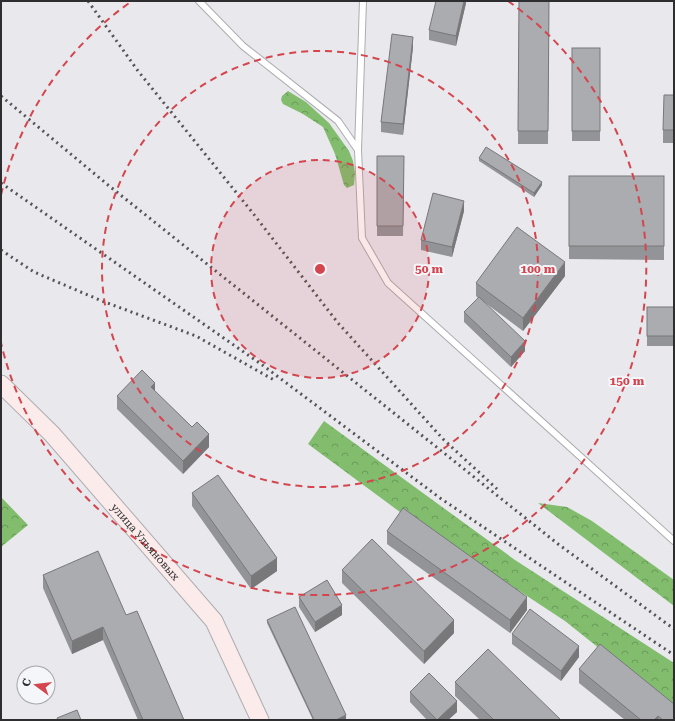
<svg xmlns="http://www.w3.org/2000/svg" width="675" height="721" font-family="'Roboto Serif',serif">
	<style>
		.forest { fill: url(#forest-crowns) }
		.lines { fill: none; stroke-linecap: round; stroke-linejoin: round }
		.lane-casing { stroke: #adadb1; stroke-width: 8 }
		.secondary-casing { stroke: #adadb1; stroke-width: 19 }
		.lane { stroke: #fff; stroke-width: 6 }
		.secondary { stroke: #fbebea; stroke-width: 17 }
		.rail { stroke: #545456; stroke-width: 3; stroke-dasharray: 2 4; stroke-linecap: butt }
		.wall { fill: #939497 }
		.shaded-wall { fill: #78787b }
		.building { fill: #abacb0; stroke: #78787b }
		.ring { fill: none; stroke: #d5454e; stroke-width: 2; stroke-dasharray: 7 5 }
		.labels { text-anchor: middle; dominant-baseline: central; stroke-width: 4; stroke-linejoin: round; paint-order: stroke }
		.street-label { font-size: 11px; fill: #2e2e30; stroke: #f5f6fa }
		.centre { fill: #d5454e; stroke: #f5f6fa; stroke-width: 2 }
		.ring-label { font-size: 12px; text-anchor: middle; font-weight: bold; fill: #d5454e; stroke: #f5f6fa; stroke-width: 4; stroke-linejoin: round; paint-order: stroke }
	</style>
	<defs>
		<pattern id="forest-crowns" width="20" height="18" patternUnits="userSpaceOnUse"><rect width="20" height="18" fill="#81bd6d"/><path d="M2 6a3 3 0 1 1 6 0M12 15a3 3 0 1 1 6 0" fill="none" stroke="#6a9a5a"/></pattern>
	</defs>
	<rect width="100%" height="100%" fill="#e8e8ed"/>
	<g class="forest">
		<polygon points="288,91 306,102 329,123 349,151 353,161 355,173 354,185 347,188 344,185 335,154 323,127 303,114 283,104 281,100 282,96"/>
		<polygon points="324,421 515,560 674,663 674,708 565,621 404,515 308,444"/>
		<polygon points="1,497 28,525 1,547"/>
		<polygon points="538,503 567,507 592,521 674,580 674,606"/>
	</g>
	<g class="lines">
		<defs>
			<g id="lane">
				<polyline points="199,1 243,46 338,121 358,150 362,238 388,283 674,541"/>
				<polyline points="358,150 363,1"/>
			</g>
			<g id="secondary">
				<path id="s1" d="M 1,384 L 52,434 L 214,621 L 260,720"/>
			</g>
		</defs>
		<use href="#lane" class="lane-casing"/>
		<use href="#secondary" class="secondary-casing"/>
		<use href="#lane" class="lane"/>
		<use href="#secondary" class="secondary"/>
		<g class="rail">
			<polyline points="88,1 138,71 252,212 338,323 443,439 497,489"/>
			<polyline points="1,96 108,185 558,544 674,629"/>
			<polyline points="1,183 261,364 440,498 674,655"/>
			<polyline points="1,250 34,272 102,301 196,336 274,380"/>
		</g>
	</g>
	<g class="wall">
		<polygon points="466,1 466,3 456,46 429,40 429,30"/>
		<polygon points="519,1 549,1 548,144 518,144"/>
		<polygon points="413,47 403,135 381,132 381,122"/>
		<rect x="572" y="48" width="28" height="93"/>
		<polygon points="674,95 674,143 663,143 663,130"/>
		<polygon points="377,156 404,156 403,236 377,236"/>
		<polygon points="479,158 542,185 534,197 479,161"/>
		<polygon points="569,176 664,176 664,260 569,259"/>
		<polygon points="464,211 452,257 421,250 421,240"/>
		<polygon points="565,276 523,331 484,302 525,351 511,367 464,322 464,312 478,298 476,296 476,283"/>
		<rect x="647" y="307" width="27" height="39"/>
		<polygon points="155,392 192,427 209,447 183,474 117,409 117,396"/>
		<polygon points="192,493 277,571 251,589 192,506"/>
		<polygon points="387,531 527,610 510,633 387,544"/>
		<polygon points="342,570 454,633 424,664 342,583"/>
		<polygon points="43,575 126,615 184,720 138,720 103,640 72,654 43,588"/>
		<polygon points="299,597 342,615 315,632 299,607"/>
		<polygon points="267,620 346,719 343,720 313,720 267,623"/>
		<polygon points="512,634 579,657 561,681 512,644"/>
		<polygon points="579,669 674,720 625,720 579,683"/>
		<polygon points="455,682 560,720 480,720 455,696"/>
		<polygon points="410,692 457,712 448,720 427,720 410,702"/>
	</g>
	<g class="shaded-wall">
		<polygon points="464,1 466,1 466,3 456,46 456,36"/>
		<polygon points="413,37 413,47 403,135 403,124"/>
		<polygon points="542,182 542,185 534,197 534,193"/>
		<polygon points="464,201 464,211 452,257 452,247"/>
		<polygon points="565,262 565,276 523,331 523,318"/>
		<polygon points="525,341 525,351 511,367 511,357"/>
		<polygon points="155,383 155,396 151,387"/>
		<polygon points="209,434 209,447 183,474 183,461"/>
		<polygon points="277,558 277,571 251,589 251,576"/>
		<polygon points="527,597 527,610 510,633 510,620"/>
		<polygon points="342,605 342,615 315,632 315,622"/>
		<polygon points="454,620 454,633 424,664 424,651"/>
		<polygon points="103,627 103,640 72,654 72,641"/>
		<polygon points="579,646 579,657 561,681 561,671"/>
		<polygon points="457,701 457,712 448,720 437,720"/>
		<polygon points="346,715 346,719 343,720 336,720"/>
		<polygon points="658,716 658,720 654,720"/>
	</g>
	<g class="building">
		<polygon points="436,1 464,1 456,36 429,30"/>
		<polygon points="519,1 549,1 548,131 518,131"/>
		<polygon points="392,34 413,37 403,124 381,122"/>
		<rect x="572" y="48" width="28" height="83"/>
		<polygon points="664,95 674,95 674,130 663,130"/>
		<polygon points="486,147 542,182 534,193 479,158"/>
		<polygon points="377,156 404,156 403,226 377,226"/>
		<rect x="569" y="176" width="95" height="70"/>
		<polygon points="433,193 464,201 452,247 421,240"/>
		<polygon points="517,227 565,262 523,318 476,283"/>
		<polygon points="479,297 525,341 511,357 464,312"/>
		<rect x="647" y="307" width="27" height="29"/>
		<polygon points="142,370 155,383 151,387 192,427 197,422 209,434 183,461 117,396"/>
		<polygon points="218,475 277,558 251,576 192,493"/>
		<polygon points="403,508 527,597 510,620 387,531"/>
		<polygon points="372,539 454,620 424,651 342,570"/>
		<polygon points="98,551 126,615 137,611 184,720 143,720 103,627 72,641 43,575"/>
		<polygon points="327,580 342,605 315,622 299,597"/>
		<polygon points="295,607 346,715 336,720 314,720 267,620"/>
		<polygon points="530,609 579,646 561,671 512,634"/>
		<polygon points="600,644 674,704 674,720 663,720 658,716 654,720 641,720 579,669"/>
		<polygon points="488,649 560,719 559,720 494,720 455,682"/>
		<polygon points="429,673 457,701 437,720 410,692"/>
		<polygon points="77,710 81,720 58,720 57,718"/>
	</g>
	<circle cx="320" cy="269" r="109" fill="#d5454e" fill-opacity=".12"/>
	<g class="ring">
		<circle cx="320" cy="269" r="109"/>
		<circle cx="320" cy="269" r="218"/>
		<path d="M1 195A327 327 0 0 1 132 1M508 1A327 327 0 1 1 1 343"/>
	</g>
	<g class="labels">
		<g class="street-label">
			<text stroke="none"><textPath href="#s1" startOffset="214">улица Ульяновых</textPath></text>
		</g>
	</g>
	<circle cx="320" cy="269" r="6" class="centre"/>
	<g class="ring-label">
		<text x="429" y="273">50 m</text>
		<text x="538" y="273">100 m</text>
		<text x="627" y="385">150 m</text>
	</g>
	<rect width="675" height="721" fill="none" stroke="#2e2e30" stroke-width="4"/>
	<g transform="translate(36 685) rotate(285)"><circle r="19" fill="#f5f6fa" stroke="#a5a6a9"/>
	<path d="M0-3L7 15L0 10L-7 15Z" fill="#d5454e"/>
	<text y="-6" font-size="11" font-weight="bold" text-anchor="middle" fill="#2e2e30">С</text>
	</g>
</svg>
